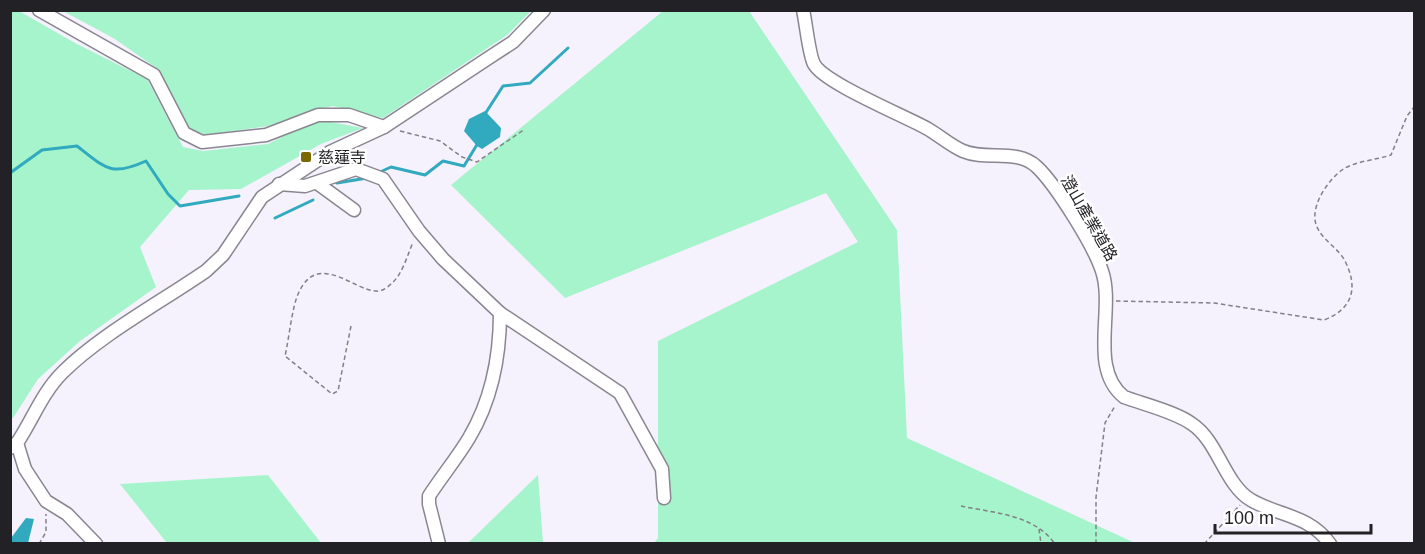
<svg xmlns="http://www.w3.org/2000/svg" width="1425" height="554" font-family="Helvetica,'Noto Sans TC',sans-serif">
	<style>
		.green { fill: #a5f4cb }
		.water { fill: #31a9bf }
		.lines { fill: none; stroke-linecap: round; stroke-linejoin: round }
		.stream { stroke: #31a9bf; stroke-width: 3 }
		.minor-casing { stroke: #8a8691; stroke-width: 15 }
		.path { stroke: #838088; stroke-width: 1.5; stroke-dasharray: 4.5 3; stroke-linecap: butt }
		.minor { stroke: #fff; stroke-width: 12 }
		.poi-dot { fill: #796900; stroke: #fff; stroke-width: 2 }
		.labels { text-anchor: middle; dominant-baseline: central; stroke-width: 5; stroke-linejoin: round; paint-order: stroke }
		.poi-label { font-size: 16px; fill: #222125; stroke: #fff; text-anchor: start }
		.street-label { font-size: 16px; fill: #222125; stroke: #fff }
	</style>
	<rect width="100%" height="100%" fill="#f5f1fd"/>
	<g class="green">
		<polygon points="10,11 19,11 75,43 147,79 183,147 203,151 268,144 304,126 325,121 363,128 321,144 241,189 189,190 140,247 156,287 80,341 38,379 13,418 10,418"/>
		<polygon points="63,11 531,11 507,35 383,118 333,106 308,111 275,125 206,135 190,129 159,70 115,39"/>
		<polygon points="663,11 749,11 897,230 907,438 1135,543 654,543 658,538 658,341 858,242 826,193 565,298 451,185"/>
		<polygon points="268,475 321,543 167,543 120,484"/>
		<polygon points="538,475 543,543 468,543"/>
	</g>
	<g class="water">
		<polygon points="485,111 501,128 500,137 482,149 477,146 464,131 469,119"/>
		<polygon points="26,518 34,519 28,543 11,543 11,538"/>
	</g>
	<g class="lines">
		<g class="stream">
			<polyline points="485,114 503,86 530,83 568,48"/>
			<path d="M 10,173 L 42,150 L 77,146 C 105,168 111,177 146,161 L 168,194 L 180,206 L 239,196"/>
			<polyline points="378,173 391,167 425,175 443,161 464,166 478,143"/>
			<polyline points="337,183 367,178"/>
			<polyline points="275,218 313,200"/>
		</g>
		<defs>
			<g id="minor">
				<polyline points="39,10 154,75 184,133 202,142 266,135 318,115 349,115 384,127"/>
				<path d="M 803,10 C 806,23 809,55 814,64 C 824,83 905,116 928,129 C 940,136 951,146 963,151 C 986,161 1017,148 1037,167 C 1056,185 1094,246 1102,271 C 1115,309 1088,368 1124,397 C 1143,404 1176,412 1192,424 C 1218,441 1225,485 1251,500 C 1278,516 1310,515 1330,544"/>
				<polyline points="317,183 354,210"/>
				<path d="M 279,184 L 305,186 L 356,169 L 383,179 L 419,231 L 443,259 L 500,313 C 500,356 491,401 469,438 C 457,458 442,476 429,496 L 429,504 L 439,544"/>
				<polyline points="500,313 620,393 662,469 664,498"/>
				<polyline points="17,443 25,469 46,501 67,514 96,544"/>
				<path d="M 10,448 L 17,443 C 32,421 42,393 62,373 C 100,335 161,302 206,271 L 223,255 L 262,197 L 330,152 L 384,127 L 490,57 L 513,42 L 544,10"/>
			</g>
		</defs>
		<use href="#minor" class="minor-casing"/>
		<g class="path">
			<polyline points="400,131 440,141 462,157 477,162 525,129"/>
			<path d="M 1116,301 L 1214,303 L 1324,320 C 1352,309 1359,289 1345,261 C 1339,249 1324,241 1318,229 C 1307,210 1327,181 1342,170 C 1355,161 1376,160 1391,155 L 1407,116 L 1414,107"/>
			<path d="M 351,326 L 338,391 L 332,394 L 285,356 C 289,339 292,306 299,292 C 318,251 355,291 376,291 C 382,292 388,287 392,283 C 402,275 408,254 413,242"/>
			<path d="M 961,506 C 993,513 1034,514 1055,544"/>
			<polyline points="1039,529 1041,544"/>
			<polyline points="1166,543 1168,544"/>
			<polyline points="39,544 46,532 46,514"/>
			<polyline points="1096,544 1096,497 1105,423 1115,406"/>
			<polyline points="1204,544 1240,505"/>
		</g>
		<use href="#minor" class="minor"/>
	</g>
	<rect class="poi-dot" x="300" y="151" width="12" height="12" rx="3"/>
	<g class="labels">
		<g class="poi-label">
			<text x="318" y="157">慈蓮寺</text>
		</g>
		<g class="street-label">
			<text transform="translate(1089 218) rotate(60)">澄山產業道路</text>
		</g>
	</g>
	<rect width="1425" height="554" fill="none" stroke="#222125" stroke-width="24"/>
	<path d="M1215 524v9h156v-9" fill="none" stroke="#222125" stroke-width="3"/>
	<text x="1224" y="524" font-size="18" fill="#222125" stroke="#ffffff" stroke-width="4.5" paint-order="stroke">100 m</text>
</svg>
